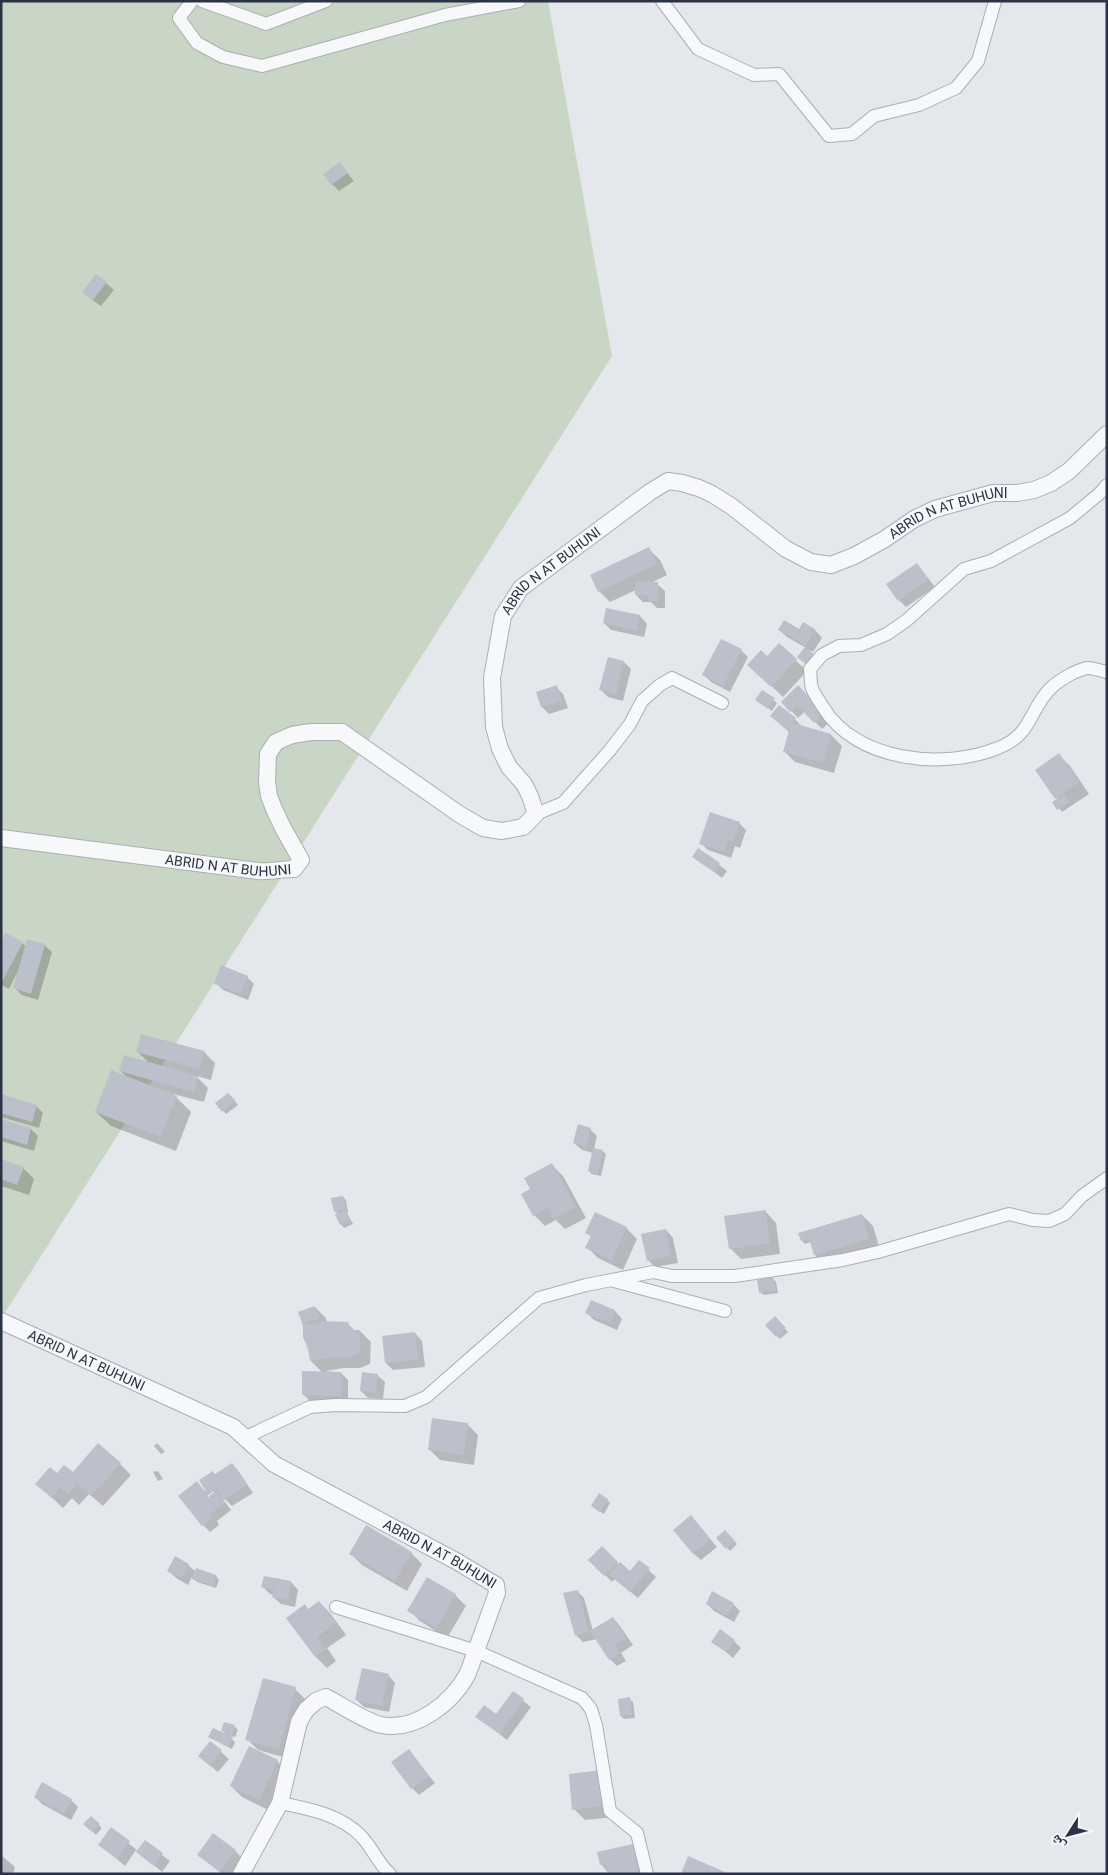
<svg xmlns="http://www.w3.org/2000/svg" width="1108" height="1875" font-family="Roboto,'Noto Naskh Arabic',sans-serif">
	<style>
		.green { fill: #c9d6c5 }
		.shadow { fill: #0003; fill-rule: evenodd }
		.building { fill: #bbc0ca }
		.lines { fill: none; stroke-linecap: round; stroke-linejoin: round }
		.minor-casing { stroke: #a9aeb7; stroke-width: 14 }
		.tertiary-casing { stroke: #a9aeb7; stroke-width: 18 }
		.minor { stroke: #f7f8fa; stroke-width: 12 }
		.tertiary { stroke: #f7f8fa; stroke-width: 16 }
		.labels { text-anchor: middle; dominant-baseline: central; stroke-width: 5; stroke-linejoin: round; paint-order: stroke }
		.street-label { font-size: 14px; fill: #2b3445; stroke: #f4f6f9 }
	</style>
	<rect width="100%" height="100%" fill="#e4e7ec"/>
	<polygon class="green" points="1,1 548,1 612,356 1,1319"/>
	<g class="shadow">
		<polygon points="340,164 354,181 339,191 332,184"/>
		<polygon points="97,275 114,290 101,306 91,299"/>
		<polygon points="649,549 660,560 667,575 649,584 657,584 665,591 665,608 657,608 651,602 643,602 636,595 636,590 610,602 599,591"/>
		<polygon points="917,564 935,587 906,607 899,600"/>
		<polygon points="607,610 640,616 647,624 644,637 611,630 604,623"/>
		<polygon points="804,624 815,630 822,638 813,652 809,650 808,651 806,648 787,637 779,630 800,631"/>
		<polygon points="779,645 807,671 783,697 760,675 767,657"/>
		<polygon points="741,650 748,657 730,692 711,682 704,675"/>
		<polygon points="624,662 631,669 623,701 608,697 601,690"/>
		<polygon points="556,687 563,694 568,708 549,714 542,707 537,693"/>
		<polygon points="798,687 831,721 822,729 805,711 798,718 783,702"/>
		<polygon points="762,691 777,703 772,711 760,703"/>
		<polygon points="795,719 802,727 831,735 842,746 834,773 795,762 784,751 789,732 779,723"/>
		<polygon points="1059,755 1070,766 1089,794 1062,812 1054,802 1058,800 1036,770"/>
		<polygon points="739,823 746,830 740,848 735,846 731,858 708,850 701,843"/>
		<polygon points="698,849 727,871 722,878 694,856"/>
		<polygon points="1,939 4,941 22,943 26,946 44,945 52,952 38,1000 22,995 15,988 17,973 9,989 1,985"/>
		<polygon points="247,977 254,984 248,1000 223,990 216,983"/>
		<polygon points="138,1052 204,1052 215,1063 211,1080 196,1076 208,1088 204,1102 173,1094 191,1112 176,1151 111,1126 96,1112 127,1078 121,1071 150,1064"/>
		<polygon points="1,1096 36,1106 43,1113 39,1128 1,1117"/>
		<polygon points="231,1097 238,1105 226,1114 217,1103"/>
		<polygon points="1,1120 31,1129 38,1136 34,1151 1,1141"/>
		<polygon points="590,1129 597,1136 594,1149 602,1151 606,1154 601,1176 592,1174 589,1171 593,1153 582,1150 574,1143"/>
		<polygon points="1,1160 23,1168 34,1179 29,1195 1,1186"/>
		<polygon points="552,1165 563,1176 586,1218 565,1229 556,1220 545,1226 534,1215 532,1189"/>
		<polygon points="343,1197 346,1200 348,1212 347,1213 353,1224 344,1228 341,1224 338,1214 335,1211"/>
		<polygon points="765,1211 776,1223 780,1254 741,1259 730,1248"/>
		<polygon points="862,1215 873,1226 880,1250 826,1266 815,1255 811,1242 805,1244 802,1241"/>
		<polygon points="626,1228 637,1239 623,1270 598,1258 587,1247 591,1237 587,1233"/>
		<polygon points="666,1230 673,1238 678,1263 655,1267 648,1260"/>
		<polygon points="773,1279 776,1282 778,1293 764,1295 760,1292"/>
		<polygon points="591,1302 615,1311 622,1319 617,1330 594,1320 587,1313"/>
		<polygon points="315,1307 326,1318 327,1323 347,1323 355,1331 360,1331 371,1342 370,1364 360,1368 344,1368 325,1371 341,1373 348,1380 348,1403 311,1402 304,1395 323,1373 311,1361 305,1325 300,1313"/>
		<polygon points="775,1318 788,1332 780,1339 767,1325"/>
		<polygon points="415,1333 422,1341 425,1367 393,1370 386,1363"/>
		<polygon points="377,1375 385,1382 383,1399 368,1398 361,1391"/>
		<polygon points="467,1424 478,1435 474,1465 440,1460 429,1449"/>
		<polygon points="157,1443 165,1452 161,1454 154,1446"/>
		<polygon points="120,1464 131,1475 103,1506 89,1494 79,1505 72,1498 63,1508 48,1494 57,1475 73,1474"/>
		<path d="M 232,1464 L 239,1472 L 253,1493 L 232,1506 L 223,1497 L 222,1498 L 231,1510 L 217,1521 L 219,1525 L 210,1532 L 203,1525 L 197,1483 L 206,1492 L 215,1475 ZM 213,1490 L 215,1493 L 204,1501 L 203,1500 Z"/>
		<polygon points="158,1471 163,1479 158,1481 153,1472"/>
		<polygon points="607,1500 610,1503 604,1514 595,1509"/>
		<polygon points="698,1524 717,1547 701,1560 693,1553"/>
		<polygon points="725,1532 737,1544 730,1551 718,1538"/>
		<polygon points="602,1547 619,1565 630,1572 639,1561 656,1577 638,1598 615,1579 612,1582 590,1560"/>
		<polygon points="411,1553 422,1564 407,1591 362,1565 351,1554"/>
		<polygon points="188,1565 196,1572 197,1570 216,1576 219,1580 216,1588 197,1582 192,1577 188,1585 176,1578 169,1571"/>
		<polygon points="291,1582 298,1590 295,1607 281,1604 273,1597 274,1595 270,1594 263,1587"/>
		<polygon points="577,1591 584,1598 593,1631 613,1618 620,1626 633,1645 621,1653 626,1661 617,1666 610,1659 597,1639 583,1642 576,1635"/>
		<polygon points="455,1595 466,1606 447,1638 420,1621 409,1610"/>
		<polygon points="319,1602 330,1613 346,1635 327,1648 336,1661 327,1668 316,1657 288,1618 309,1610"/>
		<polygon points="707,1604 733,1604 740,1611 734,1622 714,1611"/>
		<polygon points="713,1641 734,1641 741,1648 733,1658"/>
		<polygon points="388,1675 395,1683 389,1712 364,1707 357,1700"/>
		<polygon points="295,1689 306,1700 290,1759 258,1750 247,1739"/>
		<polygon points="513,1693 531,1707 507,1740 477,1717 496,1716"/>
		<polygon points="629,1699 633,1702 635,1718 624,1719 621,1716"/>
		<polygon points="225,1724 235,1727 238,1730 235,1737 228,1735 235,1742 232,1749 210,1737 228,1736 223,1731"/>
		<polygon points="211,1743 229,1759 218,1772 207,1763"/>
		<polygon points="409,1751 435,1783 419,1795 412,1788"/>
		<polygon points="277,1761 288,1772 270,1811 242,1797 231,1786"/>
		<polygon points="570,1775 615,1817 585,1820 574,1809"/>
		<polygon points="35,1797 71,1800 78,1807 71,1820 42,1804"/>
		<polygon points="91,1818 102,1828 96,1835 85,1824"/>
		<polygon points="111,1829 138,1851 145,1842 170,1861 162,1872 136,1850 125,1866 100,1845"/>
		<polygon points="633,1845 644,1856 647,1874 609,1874 601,1864"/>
		<polygon points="235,1851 242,1858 231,1874 222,1874 199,1855"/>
		<polygon points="1,1855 15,1867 13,1874 1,1874"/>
	</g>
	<g class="building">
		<polygon points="340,162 348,173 331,185 323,174"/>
		<polygon points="96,274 107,282 93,300 82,292"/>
		<polygon points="649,547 657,564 598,592 590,575"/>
		<polygon points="917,563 928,580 898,601 886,584"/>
		<polygon points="635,582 658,582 658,601 648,601 648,595 635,595"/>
		<polygon points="606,608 640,615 637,631 603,623"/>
		<polygon points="784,620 799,629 803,622 815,629 806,646 778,630"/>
		<polygon points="721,639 742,649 723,686 702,675"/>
		<polygon points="779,643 797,659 771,687 747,665 761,650 767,656"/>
		<polygon points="805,647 817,657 809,667 797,657"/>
		<polygon points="608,657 624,661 616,695 599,690"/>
		<polygon points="557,685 562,701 541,707 536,692"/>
		<polygon points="798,685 824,713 814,723 797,705 790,712 781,702"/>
		<polygon points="762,690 775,698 768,709 755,700"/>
		<polygon points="779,705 796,718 793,723 831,734 823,763 783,752 790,727 787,730 770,716"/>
		<polygon points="1059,753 1079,782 1055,799 1035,770"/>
		<polygon points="1064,794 1069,802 1057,810 1052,802"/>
		<polygon points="710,812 740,822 733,842 728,840 724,852 699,844"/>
		<polygon points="698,848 720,863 714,872 692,857"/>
		<polygon points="6,933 23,942 1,984 1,942"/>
		<polygon points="27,939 45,944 31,994 13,988"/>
		<polygon points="221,965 248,976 241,994 214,984"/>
		<polygon points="141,1034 205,1051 200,1069 136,1052"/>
		<polygon points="124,1055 198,1076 194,1092 119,1071"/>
		<polygon points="111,1070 177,1096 161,1137 95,1112"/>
		<polygon points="228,1093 236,1101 222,1112 215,1103"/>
		<polygon points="1,1094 37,1105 32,1122 1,1113"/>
		<polygon points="1,1119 31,1128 27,1145 1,1137"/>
		<polygon points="578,1124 591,1128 586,1147 573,1143"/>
		<polygon points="593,1148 603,1150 598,1174 588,1171"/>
		<polygon points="1,1159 24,1167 17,1185 1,1179"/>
		<polygon points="552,1163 576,1207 553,1219 548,1208 533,1216 521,1194 530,1189 524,1178"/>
		<polygon points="343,1196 346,1209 334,1212 331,1198"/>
		<polygon points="346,1210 350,1221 340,1225 335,1214"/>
		<polygon points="765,1210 770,1243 729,1249 724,1216"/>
		<polygon points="595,1212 627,1227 612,1260 585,1248 591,1236 585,1233"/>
		<polygon points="862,1214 869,1239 814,1255 809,1239 801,1241 798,1233"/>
		<polygon points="666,1229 671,1256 647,1261 641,1234"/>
		<polygon points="773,1277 776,1290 759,1293 757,1280"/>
		<polygon points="591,1300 615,1310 610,1323 585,1313"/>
		<polygon points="315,1306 320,1318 304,1324 315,1324 322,1321 348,1322 351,1330 360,1330 360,1353 349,1358 332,1357 310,1361 308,1349 303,1337 303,1326 298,1312"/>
		<polygon points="775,1316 786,1328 776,1337 765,1325"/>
		<polygon points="415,1332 418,1360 385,1363 382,1336"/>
		<polygon points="302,1371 341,1372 341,1396 302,1395"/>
		<polygon points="362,1372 378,1374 376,1393 360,1391"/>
		<polygon points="432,1418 468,1423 464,1455 428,1450"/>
		<polygon points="98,1443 121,1463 91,1496 77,1484 68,1495 60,1488 52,1498 35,1484 50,1467 57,1473 64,1465 73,1472"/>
		<polygon points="232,1463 247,1485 224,1500 217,1490 219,1488 208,1495 199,1480 213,1471 215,1474"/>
		<polygon points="197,1481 209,1498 209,1496 216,1491 225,1503 210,1514 213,1517 202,1526 178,1496"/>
		<polygon points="599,1493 608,1499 600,1512 591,1506"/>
		<polygon points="691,1515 710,1539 693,1554 673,1530"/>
		<polygon points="366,1525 412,1552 395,1581 349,1554"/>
		<polygon points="725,1530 735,1541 726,1549 716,1538"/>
		<polygon points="602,1546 618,1562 604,1576 588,1560"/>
		<polygon points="175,1556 189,1564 181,1578 167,1571"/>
		<polygon points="639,1560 650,1568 630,1592 609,1575 620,1562 630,1571"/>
		<polygon points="196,1568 216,1575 213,1586 192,1579"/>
		<polygon points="264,1576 291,1581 288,1600 272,1597 274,1590 261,1587"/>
		<polygon points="427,1577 456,1594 436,1628 407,1611"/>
		<polygon points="578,1590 589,1632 575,1636 563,1593"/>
		<polygon points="712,1591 734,1603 727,1616 706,1604"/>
		<polygon points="319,1601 336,1623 317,1637 326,1649 315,1657 286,1618 305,1604 308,1609"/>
		<polygon points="613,1617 626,1638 615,1645 620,1653 609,1660 590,1631"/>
		<polygon points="720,1629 735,1640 726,1652 711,1642"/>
		<polygon points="362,1668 389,1674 382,1706 355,1700"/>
		<polygon points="263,1678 296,1687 279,1749 245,1740"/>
		<polygon points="513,1691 524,1699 500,1734 475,1717 484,1705 496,1714"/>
		<polygon points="630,1697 632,1715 620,1716 618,1699"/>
		<polygon points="224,1722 235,1725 232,1735 221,1731"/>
		<polygon points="213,1728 233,1737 228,1747 208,1737"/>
		<polygon points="210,1741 222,1750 210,1766 198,1756"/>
		<polygon points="249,1746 278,1760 259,1800 230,1786"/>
		<polygon points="409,1749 429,1776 411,1789 391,1762"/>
		<polygon points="601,1770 605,1806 572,1810 569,1774"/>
		<polygon points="42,1782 72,1799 64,1814 34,1797"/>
		<polygon points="91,1816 100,1824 92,1832 83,1824"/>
		<polygon points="111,1827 130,1841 117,1859 98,1845"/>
		<polygon points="213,1833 236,1850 220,1872 197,1855"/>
		<polygon points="145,1840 163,1853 154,1866 136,1852"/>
		<polygon points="633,1844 639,1874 608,1874 606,1864 600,1865 597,1852"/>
		<polygon points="688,1856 725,1872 724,1874 681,1874"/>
	</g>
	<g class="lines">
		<defs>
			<g id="minor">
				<polyline points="192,1 179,18 197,43 223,57 262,66 445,15 519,1"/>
				<polyline points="202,1 266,24 326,1"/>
				<polyline points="662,1 698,49 754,75 779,74 829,136 852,134 874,116 919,105 956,88 978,61 995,1"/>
				<path d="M 1107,485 L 1099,494 L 1070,518 L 991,561 L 964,569 L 907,620 L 887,634 L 861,645 L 839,646 L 822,655 L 810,669 C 811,675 810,682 812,688 C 814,694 820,702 823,707 C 856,762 944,770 998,748 C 1033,735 1029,708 1052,687 C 1057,682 1064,678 1071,674 C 1076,672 1083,668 1088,668 C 1094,668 1101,671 1107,672"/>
				<polyline points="536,814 563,803 610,750 630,724 642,701 660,685 672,678 722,703"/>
				<polyline points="614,1281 725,1311"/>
				<polyline points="246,1437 310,1407 336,1405 405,1406 426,1397 539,1298 586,1285 653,1272 672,1276 735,1276 843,1260 878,1252 1009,1214 1033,1220 1049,1221 1065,1214 1082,1196 1107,1178"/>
				<polyline points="336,1607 476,1651 582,1698 591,1709 596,1725 610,1811 637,1833 647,1874"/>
				<path d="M 280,1803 C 309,1809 340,1814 362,1837 C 372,1848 378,1863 390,1874"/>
			</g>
			<g id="tertiary">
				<path id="s1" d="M 1,838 L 258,871 C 270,872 282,869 294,869 L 301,860 L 283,828 L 274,809 L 269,796 L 267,782 L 268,754 L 276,742 L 292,735 L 311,732 L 342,732 L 459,814 L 483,828 L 502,831 L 523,827 L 536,814 L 530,796 L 524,784 L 509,767 L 500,749 L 494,727 L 492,678 L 503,616 L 521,588 L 650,492 L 668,481 L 682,483 L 699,488 L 712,494 L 731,506 L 786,549 L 811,562 L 831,565 L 854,556 L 885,539 L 914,519 L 935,509 L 993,493 L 1017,493 L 1034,490 L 1051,483 L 1069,471 L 1107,434"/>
				<path id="s2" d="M 1,1321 L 233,1427 L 274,1464 L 456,1561 L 496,1585 L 497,1593 L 468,1673 C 453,1702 416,1732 381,1725 C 366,1722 341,1705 326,1697 L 316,1701 L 306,1710 L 299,1722 L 280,1803 L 241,1874"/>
			</g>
		</defs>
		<use href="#minor" class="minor-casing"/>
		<use href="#tertiary" class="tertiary-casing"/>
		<use href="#minor" class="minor"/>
		<use href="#tertiary" class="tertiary"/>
	</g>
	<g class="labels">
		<g class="street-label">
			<text stroke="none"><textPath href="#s1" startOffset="1474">ABRID N AT BUHUNI</textPath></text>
			<text stroke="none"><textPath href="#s1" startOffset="1009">ABRID N AT BUHUNI</textPath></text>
			<text stroke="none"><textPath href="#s1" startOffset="229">ABRID N AT BUHUNI</textPath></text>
			<text stroke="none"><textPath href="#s2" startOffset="94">ABRID N AT BUHUNI</textPath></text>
			<text stroke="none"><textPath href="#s2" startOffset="499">ABRID N AT BUHUNI</textPath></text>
		</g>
	</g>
	<rect width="1108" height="1875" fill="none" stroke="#2b3445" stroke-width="5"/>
	<g transform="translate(1068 1835) rotate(234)" stroke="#f4f6f9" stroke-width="4" paint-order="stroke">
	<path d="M0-4L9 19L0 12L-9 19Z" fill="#2b3445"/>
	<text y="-8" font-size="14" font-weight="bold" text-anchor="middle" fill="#2b3445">ش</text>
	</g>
</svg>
